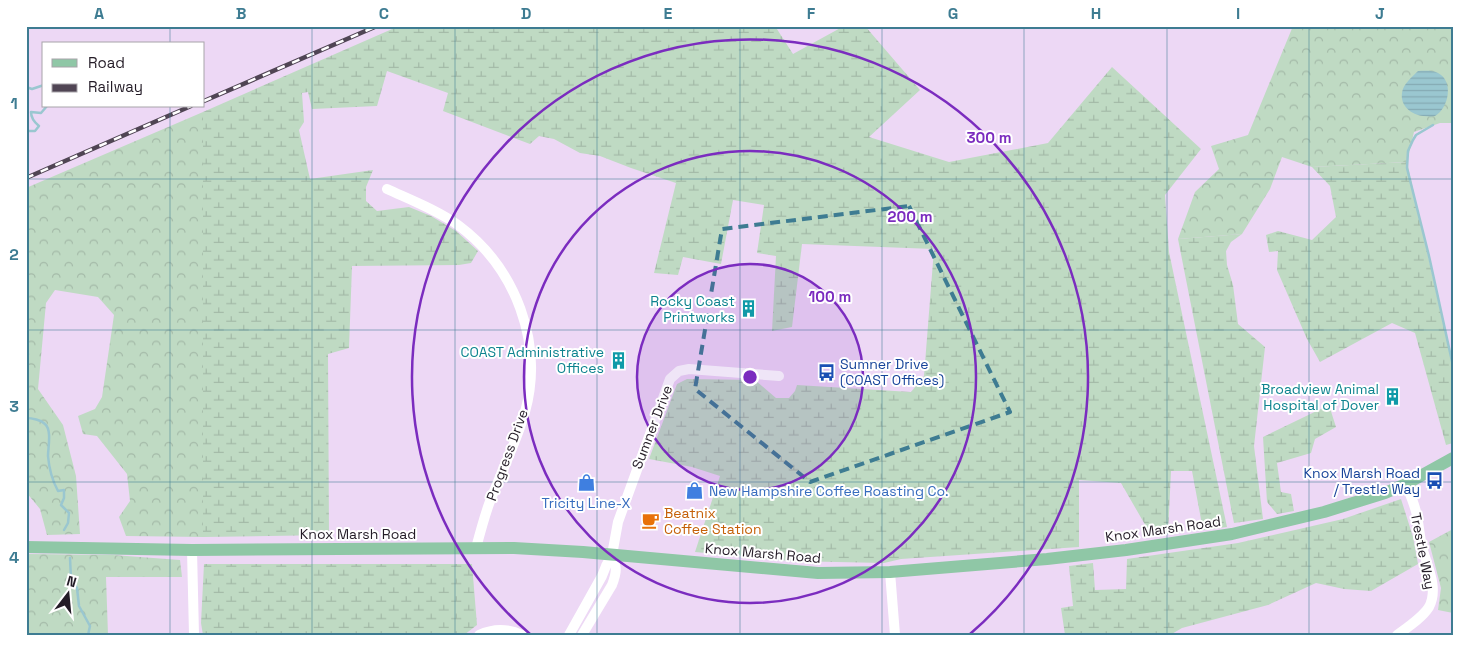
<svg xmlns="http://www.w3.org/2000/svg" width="1479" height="661" font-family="'Space Grotesk',sans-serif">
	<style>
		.forest { fill: url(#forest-crowns) }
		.wetland { fill: url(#wetland-marsh) }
		.water { fill: url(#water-rules) }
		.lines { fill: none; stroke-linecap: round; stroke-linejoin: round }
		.stream { stroke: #9ac7d0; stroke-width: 2.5 }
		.minor { stroke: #fff; stroke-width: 10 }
		.major { stroke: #8fc7a6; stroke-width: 12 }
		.rail-casing { stroke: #504554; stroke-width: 4.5 }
		.rail { stroke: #fff; stroke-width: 2.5; stroke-dasharray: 8; stroke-linecap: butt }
		.marked { fill: none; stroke: #3e7c92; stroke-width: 4; stroke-dasharray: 10 6; stroke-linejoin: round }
		.grid { fill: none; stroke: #3e7c92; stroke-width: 1; stroke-opacity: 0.55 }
		.ring { fill: none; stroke: #7b2cbf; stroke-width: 2.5 }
		.labels { text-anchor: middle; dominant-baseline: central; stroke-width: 4; stroke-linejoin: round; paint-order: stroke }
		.culture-label { font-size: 14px; fill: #0d838f; stroke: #fff; text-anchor: end }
		.transit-label { font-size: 14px; fill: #164399; stroke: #fff; text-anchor: start }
		.street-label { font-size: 14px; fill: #241c27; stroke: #fff }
		.shop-label { font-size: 14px; fill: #366cbe; stroke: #fff; text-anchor: start }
		.food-label { font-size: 14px; fill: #c56008; stroke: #fff; text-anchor: start }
		.centre { fill: #7b2cbf; stroke: #fff; stroke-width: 2.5 }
		.ring-label { font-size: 15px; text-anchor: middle; font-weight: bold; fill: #7b2cbf; stroke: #fff; stroke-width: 4; stroke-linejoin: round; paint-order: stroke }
		.neatline { fill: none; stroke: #3e7c92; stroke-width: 2 }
		.grid-label { font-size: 16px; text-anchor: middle; font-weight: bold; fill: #3e7c92 }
	</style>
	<defs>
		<pattern id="forest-crowns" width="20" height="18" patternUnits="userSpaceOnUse" patternTransform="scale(1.25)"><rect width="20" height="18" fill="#bfdac3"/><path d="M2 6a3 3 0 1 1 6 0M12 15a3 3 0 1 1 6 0" fill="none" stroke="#a4baa8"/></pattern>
		<pattern id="wetland-marsh" width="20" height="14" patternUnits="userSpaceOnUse" patternTransform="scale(1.25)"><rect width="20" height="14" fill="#bfdac3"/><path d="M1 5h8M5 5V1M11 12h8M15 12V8" fill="none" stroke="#a4baa8"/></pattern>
		<pattern id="water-rules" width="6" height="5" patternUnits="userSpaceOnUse" patternTransform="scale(1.25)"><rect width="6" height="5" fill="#9ac7d0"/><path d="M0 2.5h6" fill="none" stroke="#85aab3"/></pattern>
	</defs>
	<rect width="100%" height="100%" fill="#edd8f5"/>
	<g class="forest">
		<polygon points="1293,26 1453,26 1453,123 1440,123 1414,132 1407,162 1312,167 1282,157 1270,189 1242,234 1178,239 1195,192 1219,169 1211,146 1248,135"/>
		<polygon points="203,112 203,537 126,536 119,517 130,501 127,474 97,436 83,434 78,416 95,409 102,397 114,315 98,297 55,290 46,303 38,389 63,425 76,476 80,534 47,535 40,509 26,492 26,188"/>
		<polygon points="1453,529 1453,613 1438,610 1441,588 1429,542"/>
		<polygon points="26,554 113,555 180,560 182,577 106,577 108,635 26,635"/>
	</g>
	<g class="wetland">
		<polygon points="399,26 775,26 793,54 844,26 865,26 920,90 869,137 949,162 1048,143 1112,67 1201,149 1165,195 1169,252 1227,527 1203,530 1192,471 1171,471 1168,534 1151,535 1121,483 1079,480 1079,547 901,559 884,563 789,561 695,552 720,476 692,467 649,459 677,384 687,379 755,380 776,398 789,398 795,391 797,385 911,392 924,376 934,249 802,244 792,327 772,331 776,256 757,253 764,205 733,200 721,264 683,257 678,275 654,273 676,183 631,168 600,156 580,153 554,139 539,136 530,144 443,111 448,93 387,71 377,106 312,109 308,92 302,93 304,122 299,130 310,179 373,170 366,187 366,201 377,211 409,207 431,216 456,231 478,251 471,263 459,265 352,266 349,348 328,354 329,535 203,537 203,112"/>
		<polygon points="1407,162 1453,367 1453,443 1446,445 1415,333 1392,323 1320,362 1307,339 1277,270 1278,251 1269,252 1266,235 1278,231 1312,240 1336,217 1330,186 1312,167"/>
		<polygon points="1242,234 1231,242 1226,251 1227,265 1233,285 1238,324 1265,347 1254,446 1263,519 1234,523 1178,239"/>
		<polygon points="1329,405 1336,427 1315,439 1311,453 1277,463 1281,492 1291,494 1294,511 1277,514 1267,502 1263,437"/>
		<polygon points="1401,499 1413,537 1418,564 1371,591 1344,589 1316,583 1268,605 1182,628 1170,635 1065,635 1061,608 1073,606 1069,566 1093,563 1095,590 1126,589 1127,559 1238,543 1343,519"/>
		<polygon points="204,564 472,564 477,625 464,635 203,635 201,623"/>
	</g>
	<path class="water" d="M 1418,71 C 1424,71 1432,70 1438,73 C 1454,81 1449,108 1435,116 C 1431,117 1427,116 1423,116 C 1412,115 1400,106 1402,93 C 1403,84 1412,77 1418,71 Z"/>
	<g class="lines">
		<g class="stream">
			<polyline points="26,87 32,89 44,85"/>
			<polyline points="1433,125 1416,135 1413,140 1408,151 1407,168 1429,256 1453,366"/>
			<path d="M 26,131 L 35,131 L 39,126 C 34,122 31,118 31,112 L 41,113 L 47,106"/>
			<polyline points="26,354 28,354 26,363"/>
			<path d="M 26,418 C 32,418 41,420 45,424 C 52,430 48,448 48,456 C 49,468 52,480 58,491 L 64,490 L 64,498 L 61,505 L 69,513 L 68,523 L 64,530"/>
			<polyline points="70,558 71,579 77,588 79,606 90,626 88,635"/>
		</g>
		<g class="minor">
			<path d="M 387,189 C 411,200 437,210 458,225 C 516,268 544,343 525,412 C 516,444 500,474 489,504 C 484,518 480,533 476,548"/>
			<polyline points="192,550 194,635"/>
			<polyline points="890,572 895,635"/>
			<path d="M 479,635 C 494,628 507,628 522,635"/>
			<polyline points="569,635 602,576 606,566 612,555 618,522 670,379 679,371 689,369 779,376"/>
			<path d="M 582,635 L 612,585 C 617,572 617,568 612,555"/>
			<path d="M 1397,635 C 1408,627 1422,618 1429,607 C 1439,588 1427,566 1422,547 C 1420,537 1419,527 1417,516 C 1415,505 1410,494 1406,484"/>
		</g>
		<polyline class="major" points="26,547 192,550 514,548 583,552 818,573 890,572 1047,559 1126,550 1232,534 1324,512 1385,493 1406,484 1453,458"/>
		<defs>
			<g id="rail">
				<polyline points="204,101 377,26"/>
				<polyline points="26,178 191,106"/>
			</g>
		</defs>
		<use href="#rail" class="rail-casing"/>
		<use href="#rail" class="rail"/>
	</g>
	<path class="marked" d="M 909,206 L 1010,412 L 810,482 L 695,389 L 722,229 Z"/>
	<path class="grid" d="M 170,26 L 170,44M 312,26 L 312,635M 455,26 L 455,635M 597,26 L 597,635M 740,26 L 740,635M 882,26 L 882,635M 1024,26 L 1024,635M 1167,26 L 1167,635M 1309,26 L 1309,635M 170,106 L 170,635M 26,179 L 1453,179M 26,330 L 1453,330M 26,482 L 1453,482"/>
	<circle cx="750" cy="377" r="113" fill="#7b2cbf" fill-opacity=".12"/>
	<g class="ring">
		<circle cx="750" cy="377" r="113"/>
		<circle cx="750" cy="377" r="226"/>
		<path d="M530 634A338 338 0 1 1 970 634"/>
	</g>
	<defs>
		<symbol id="building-bare" viewBox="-9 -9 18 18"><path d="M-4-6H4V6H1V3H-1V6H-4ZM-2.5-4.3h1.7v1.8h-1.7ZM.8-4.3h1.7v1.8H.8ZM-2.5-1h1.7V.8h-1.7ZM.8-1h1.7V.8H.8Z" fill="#0f9aa8" stroke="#fff" stroke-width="2.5" paint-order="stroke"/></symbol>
		<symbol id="bus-bare" viewBox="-9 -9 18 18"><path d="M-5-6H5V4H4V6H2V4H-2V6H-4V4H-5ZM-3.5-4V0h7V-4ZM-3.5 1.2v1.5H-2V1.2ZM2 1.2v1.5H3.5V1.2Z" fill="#1a4fb4" stroke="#fff" stroke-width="2.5" paint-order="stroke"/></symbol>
		<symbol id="shop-bare" viewBox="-9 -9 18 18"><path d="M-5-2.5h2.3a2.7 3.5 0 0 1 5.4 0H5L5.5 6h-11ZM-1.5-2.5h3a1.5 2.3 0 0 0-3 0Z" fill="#3f7fe0" stroke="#fff" stroke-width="2.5" paint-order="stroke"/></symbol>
		<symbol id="cafe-bare" viewBox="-9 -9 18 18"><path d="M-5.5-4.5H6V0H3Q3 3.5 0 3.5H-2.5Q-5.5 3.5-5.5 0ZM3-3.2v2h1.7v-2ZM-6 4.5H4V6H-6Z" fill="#e8710a" stroke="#fff" stroke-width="2.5" paint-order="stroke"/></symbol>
	</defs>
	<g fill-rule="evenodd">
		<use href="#building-bare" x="736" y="296" width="25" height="25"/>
		<use href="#building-bare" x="606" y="348" width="25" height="25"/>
		<use href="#bus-bare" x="814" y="360" width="25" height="25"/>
		<use href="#building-bare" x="1380" y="384" width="25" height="25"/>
		<use href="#bus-bare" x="1422" y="468" width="25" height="25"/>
		<use href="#shop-bare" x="574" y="470" width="25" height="25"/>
		<use href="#shop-bare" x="682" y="478" width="25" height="25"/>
		<use href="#cafe-bare" x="638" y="508" width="25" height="25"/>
	</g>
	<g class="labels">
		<g class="culture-label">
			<text x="735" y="301">Rocky Coast<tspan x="735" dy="16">Printworks</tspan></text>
			<text x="604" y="352">COAST Administrative<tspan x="604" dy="16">Offices</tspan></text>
			<text x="1379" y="389">Broadview Animal<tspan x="1379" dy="16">Hospital of Dover</tspan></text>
		</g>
		<g class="transit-label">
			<text x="840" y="364">Sumner Drive<tspan x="840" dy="16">(COAST Offices)</tspan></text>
			<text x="1420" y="473" text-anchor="end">Knox Marsh Road<tspan x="1420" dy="16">/ Trestle Way</tspan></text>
		</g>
		<g class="street-label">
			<text transform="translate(652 427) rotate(-69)">Sumner Drive</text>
			<text transform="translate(507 455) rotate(-70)">Progress Drive</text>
			<text transform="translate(1163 529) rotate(-8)">Knox Marsh Road</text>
			<text x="358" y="534">Knox Marsh Road</text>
			<text transform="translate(1423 551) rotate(79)">Trestle Way</text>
			<text transform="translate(763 553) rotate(5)">Knox Marsh Road</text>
		</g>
		<g class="shop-label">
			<text x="709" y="491">New Hampshire Coffee Roasting Co.</text>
			<text x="586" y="503" text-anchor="middle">Tricity Line-X</text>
		</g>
		<g class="food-label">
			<text x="664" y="513">Beatnix<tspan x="664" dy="16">Coffee Station</tspan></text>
		</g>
	</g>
	<circle cx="750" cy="377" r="8" class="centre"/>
	<g class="ring-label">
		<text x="989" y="143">300 m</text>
		<text x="910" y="222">200 m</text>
		<text x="830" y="302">100 m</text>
	</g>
	<rect width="1479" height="661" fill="none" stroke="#ffffff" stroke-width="55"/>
	<rect x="42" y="42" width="162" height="65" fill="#ffffff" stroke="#a7a4a9"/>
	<rect x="52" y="59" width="25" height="8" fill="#8fc7a6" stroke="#a7a4a9"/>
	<text x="88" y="68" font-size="15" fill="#241c27">Road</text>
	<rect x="52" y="84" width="25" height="8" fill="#504554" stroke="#a7a4a9"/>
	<text x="88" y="92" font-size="15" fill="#241c27">Railway</text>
	<g transform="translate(68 594) rotate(16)" stroke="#ffffff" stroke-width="4" paint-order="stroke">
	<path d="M0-4L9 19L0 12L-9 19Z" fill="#241c27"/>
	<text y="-8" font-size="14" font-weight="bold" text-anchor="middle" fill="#241c27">N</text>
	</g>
	<rect x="28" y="28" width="1424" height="606" class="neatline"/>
	<g class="grid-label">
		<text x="99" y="19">A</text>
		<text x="241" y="19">B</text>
		<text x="384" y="19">C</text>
		<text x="526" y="19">D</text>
		<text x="668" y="19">E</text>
		<text x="811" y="19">F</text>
		<text x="953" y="19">G</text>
		<text x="1096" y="19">H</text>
		<text x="1238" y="19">I</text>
		<text x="1380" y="19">J</text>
		<text x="14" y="109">1</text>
		<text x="14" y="260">2</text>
		<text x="14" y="412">3</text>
		<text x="14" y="563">4</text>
	</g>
</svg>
